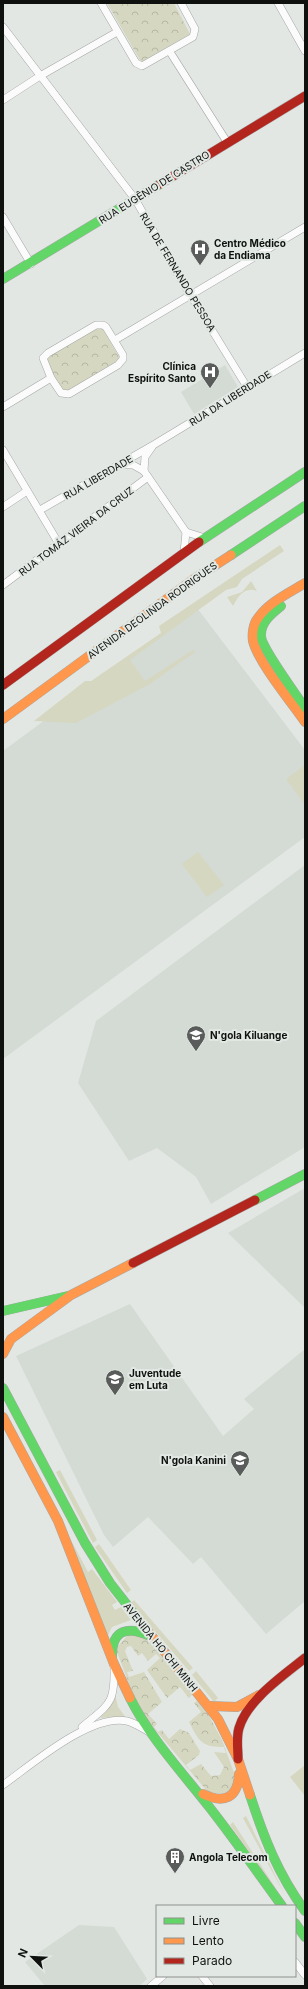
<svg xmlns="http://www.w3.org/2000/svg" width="308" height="1989" viewBox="0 0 308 1989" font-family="Inter,sans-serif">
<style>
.built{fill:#d3dbd4}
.grass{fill:#d6d7c0}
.park{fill:url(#park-crowns);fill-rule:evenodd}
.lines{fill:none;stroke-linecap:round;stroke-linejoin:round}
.street-casing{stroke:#a5a8a6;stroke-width:8}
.fast-casing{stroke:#a5a8a6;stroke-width:10}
.slow-casing{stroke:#a5a8a6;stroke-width:10}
.jam-casing{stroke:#a5a8a6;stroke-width:10}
.street{stroke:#fbfbfb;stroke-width:7}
.fast{stroke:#63d668;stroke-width:9}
.slow{stroke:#ff974d;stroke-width:9}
.jam{stroke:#b3261e;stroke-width:9}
.labels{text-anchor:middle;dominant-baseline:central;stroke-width:4;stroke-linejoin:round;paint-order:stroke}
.street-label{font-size:10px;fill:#0f110f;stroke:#e2e8e3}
.poi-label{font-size:10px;font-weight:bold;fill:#0f110f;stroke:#e2e8e3;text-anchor:start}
</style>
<defs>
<pattern id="park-crowns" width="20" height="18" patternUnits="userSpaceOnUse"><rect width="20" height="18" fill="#d6d7c0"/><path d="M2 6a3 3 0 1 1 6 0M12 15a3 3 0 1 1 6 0" fill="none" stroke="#b6b8a4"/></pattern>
</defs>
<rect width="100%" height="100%" fill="#e3e7e4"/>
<g class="built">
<polygon points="225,365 238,387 194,414 181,392"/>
<polygon points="197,608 305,750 305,837 3,1059 3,751"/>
<polygon points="305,865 305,1147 211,1204 196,1177 157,1148 129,1161 78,1083 96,1021"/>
<polygon points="305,1188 305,1308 228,1233"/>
<polygon points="130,1304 223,1436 254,1409 244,1399 305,1349 305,1601 266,1634 201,1557 193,1564 148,1517 113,1547 104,1535 16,1356"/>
<polygon points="79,1925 114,1927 147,1979 139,1986 45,1986 25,1962"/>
</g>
<g class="grass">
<polygon points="280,545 284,551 242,579 237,587 226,590 130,660 145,681 193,650 195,652 150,684 76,723 34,721 85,681 91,681 161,633 159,626"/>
<path d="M 251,581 L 257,591 C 244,586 238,597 233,606 L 227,597 L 242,592 Z"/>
<polygon points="305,765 305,805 286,779"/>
<polygon points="198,852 224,885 207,897 182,864"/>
<polygon points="60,1470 97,1540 93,1543 56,1472"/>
<polygon points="64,1527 88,1572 92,1569 117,1602 112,1605 115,1610 121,1607 131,1620 112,1627 107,1637"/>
<polygon points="99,1544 131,1590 127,1593 95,1547"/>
<polygon points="134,1600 193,1668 189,1671 131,1603"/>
<polygon points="196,1671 218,1698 214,1702 192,1675"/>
<polygon points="115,1694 118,1707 127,1719 113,1717 100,1718 109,1708"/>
<polygon points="305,1765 305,1796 290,1777"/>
<polygon points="246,1816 286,1897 243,1818"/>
<polygon points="233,1822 284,1901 230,1825"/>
</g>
<g class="park">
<polygon points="107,3 174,3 190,34 141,62"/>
<polygon points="101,326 120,359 64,393 44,358"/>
<path d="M 129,1634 L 141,1635 L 152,1645 L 208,1714 L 222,1740 L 236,1778 C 231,1794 222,1796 207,1791 L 148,1721 L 134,1697 L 117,1652 L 118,1646 ZM 131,1646 L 138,1656 L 142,1653 L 148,1661 L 156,1654 L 160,1658 L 147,1670 L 167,1698 L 180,1687 L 189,1698 L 192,1695 L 197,1701 L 194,1703 L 201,1712 L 189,1722 C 199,1742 202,1747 224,1747 L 226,1753 L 214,1752 L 224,1767 L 220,1775 L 211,1776 L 201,1764 L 190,1770 L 186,1765 L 199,1755 L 200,1751 L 189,1733 L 180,1729 L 169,1739 L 162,1730 L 158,1732 L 154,1727 L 157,1724 L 148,1714 L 162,1702 L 144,1672 L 129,1677 L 127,1672 L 133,1671 L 125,1651 L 127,1647 Z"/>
</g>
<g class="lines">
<g class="street-casing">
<g id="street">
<polyline points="101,3 136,63 142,66 193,37 195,29 181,3"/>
<polyline points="278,3 305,51"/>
<polyline points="3,27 135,199 183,283 247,387"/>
<polyline points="170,52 227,142"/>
<polyline points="3,100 40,76 117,32"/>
<polyline points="3,217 31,264"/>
<polygon points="96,325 103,325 106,327 123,355 123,359 118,365 69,394 61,393 51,378 43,358 48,353"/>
<polyline points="115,340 305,227"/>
<polyline points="3,407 51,378"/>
<polyline points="3,450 59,544"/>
<polyline points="121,464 133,465 144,471 186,532 205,538"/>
<polyline points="144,471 145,457 152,447"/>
<polyline points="3,507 27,491"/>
<polyline points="40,510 155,444 305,353"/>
<polyline points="184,552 186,532"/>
<polyline points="3,585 148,477"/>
<path d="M 82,1727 C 109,1704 115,1705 114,1667"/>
<path d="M 3,1785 C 31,1765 91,1713 127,1721 C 135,1723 142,1728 149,1732"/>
<polyline points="295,1962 305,1975"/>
<polyline points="202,1976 210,1986"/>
<polyline points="151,1986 163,1976"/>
</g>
</g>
<g class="fast-casing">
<g id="fast">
<polyline points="3,279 160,184"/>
<polyline points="199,542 305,472"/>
<polyline points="231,555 305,506"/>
<path d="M 281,606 C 271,614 260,623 261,636 C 261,647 297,696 305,708"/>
<polyline points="255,1200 305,1174"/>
<polyline points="3,1311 68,1296"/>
<polyline points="3,1388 85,1543 110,1583 139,1620"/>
<path d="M 112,1656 C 112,1629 128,1626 150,1636"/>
<path d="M 130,1698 C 150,1738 182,1772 210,1808 C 235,1840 258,1873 282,1906"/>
<path d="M 250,1795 C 264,1838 278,1874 305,1911"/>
<polyline points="295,1923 305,1937"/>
</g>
</g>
<g class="slow-casing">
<g id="slow">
<path d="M 305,583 C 289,593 269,602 258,618 C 253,624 252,634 253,641 C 258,662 292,703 305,722"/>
<polyline points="3,719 194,579 231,555"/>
<polyline points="3,1354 11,1339 71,1295 133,1263"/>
<polyline points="3,1417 58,1521 114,1664 130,1698"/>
<polyline points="139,1620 218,1719 238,1759 250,1795"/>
<polyline points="210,1706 237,1707 259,1695"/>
<path d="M 203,1794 C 224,1804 238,1798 239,1774"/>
</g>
</g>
<g class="jam-casing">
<g id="jam">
<polyline points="160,184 305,96"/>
<polyline points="3,685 199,542"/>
<polyline points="133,1263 255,1200"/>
<path d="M 238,1759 C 238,1749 236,1738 239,1728 C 247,1700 284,1675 305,1658"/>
</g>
</g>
<use href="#street" class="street"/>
<use href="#fast" class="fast"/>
<use href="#slow" class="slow"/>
<use href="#jam" class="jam"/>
</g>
<defs>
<g id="hospital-pin" transform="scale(1)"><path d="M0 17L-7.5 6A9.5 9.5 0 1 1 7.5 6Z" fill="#595c5a" stroke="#e2e8e3"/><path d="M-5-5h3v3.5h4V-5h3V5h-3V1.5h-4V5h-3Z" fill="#fff"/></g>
<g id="university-pin" transform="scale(1)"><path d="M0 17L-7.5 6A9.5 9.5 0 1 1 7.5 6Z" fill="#595c5a" stroke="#e2e8e3"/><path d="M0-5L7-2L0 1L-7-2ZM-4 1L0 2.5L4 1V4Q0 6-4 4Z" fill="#fff"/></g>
<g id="building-pin" transform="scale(1)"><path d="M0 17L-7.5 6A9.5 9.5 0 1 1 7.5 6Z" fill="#595c5a" stroke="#e2e8e3"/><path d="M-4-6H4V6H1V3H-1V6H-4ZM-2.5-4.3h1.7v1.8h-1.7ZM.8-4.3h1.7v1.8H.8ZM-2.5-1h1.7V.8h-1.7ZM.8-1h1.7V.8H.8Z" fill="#fff"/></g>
</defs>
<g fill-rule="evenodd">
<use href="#hospital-pin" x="200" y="249"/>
<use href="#hospital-pin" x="210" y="372"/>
<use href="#university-pin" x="196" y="1035"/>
<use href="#university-pin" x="115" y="1379"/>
<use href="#university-pin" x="240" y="1460"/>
<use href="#building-pin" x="175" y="1857"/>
</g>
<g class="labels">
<g class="street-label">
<text transform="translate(154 187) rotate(-32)">RUA EUGÊNIO DE CASTRO</text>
<text transform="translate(178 272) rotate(59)">RUA DE FERNANDO PESSOA</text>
<text transform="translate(230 398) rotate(-32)">RUA DA LIBERDADE</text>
<text transform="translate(98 477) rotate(-30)">RUA LIBERDADE</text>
<text transform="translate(76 531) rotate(-37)">RUA TOMÁZ VIEIRA DA CRUZ</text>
<text transform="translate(152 610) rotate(-36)">AVENIDA DEOLINDA RODRIGUES</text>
<text transform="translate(161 1647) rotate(51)">AVENIDA HO CHI MINH</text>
</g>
<g class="poi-label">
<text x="214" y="243">Centro Médico<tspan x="214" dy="12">da Endiama</tspan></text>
<text x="196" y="366" text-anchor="end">Clínica<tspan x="196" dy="12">Espírito Santo</tspan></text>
<text x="210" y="1035">N'gola Kiluange</text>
<text x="129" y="1373">Juventude<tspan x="129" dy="12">em Luta</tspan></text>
<text x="226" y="1460" text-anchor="end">N'gola Kanini</text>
<text x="189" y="1857">Angola Telecom</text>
</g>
</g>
<rect width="308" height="1989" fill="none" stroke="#0f110f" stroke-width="8"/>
<rect x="156" y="1905" width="140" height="72" fill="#e2e8e3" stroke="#8e928e"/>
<rect x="164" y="1918" width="20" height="6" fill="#63d668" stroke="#8e928e"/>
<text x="192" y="1925" font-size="12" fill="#0f110f">Livre</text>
<rect x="164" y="1938" width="20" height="6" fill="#ff974d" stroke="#8e928e"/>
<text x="192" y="1945" font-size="12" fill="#0f110f">Lento</text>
<rect x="164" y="1958" width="20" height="6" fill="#b3261e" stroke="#8e928e"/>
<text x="192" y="1965" font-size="12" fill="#0f110f">Parado</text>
<g transform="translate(32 1957) rotate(294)" stroke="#e2e8e3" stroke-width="3" paint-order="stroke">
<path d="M0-3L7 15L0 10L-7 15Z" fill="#0f110f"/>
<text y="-6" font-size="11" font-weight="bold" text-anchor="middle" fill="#0f110f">N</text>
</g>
</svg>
